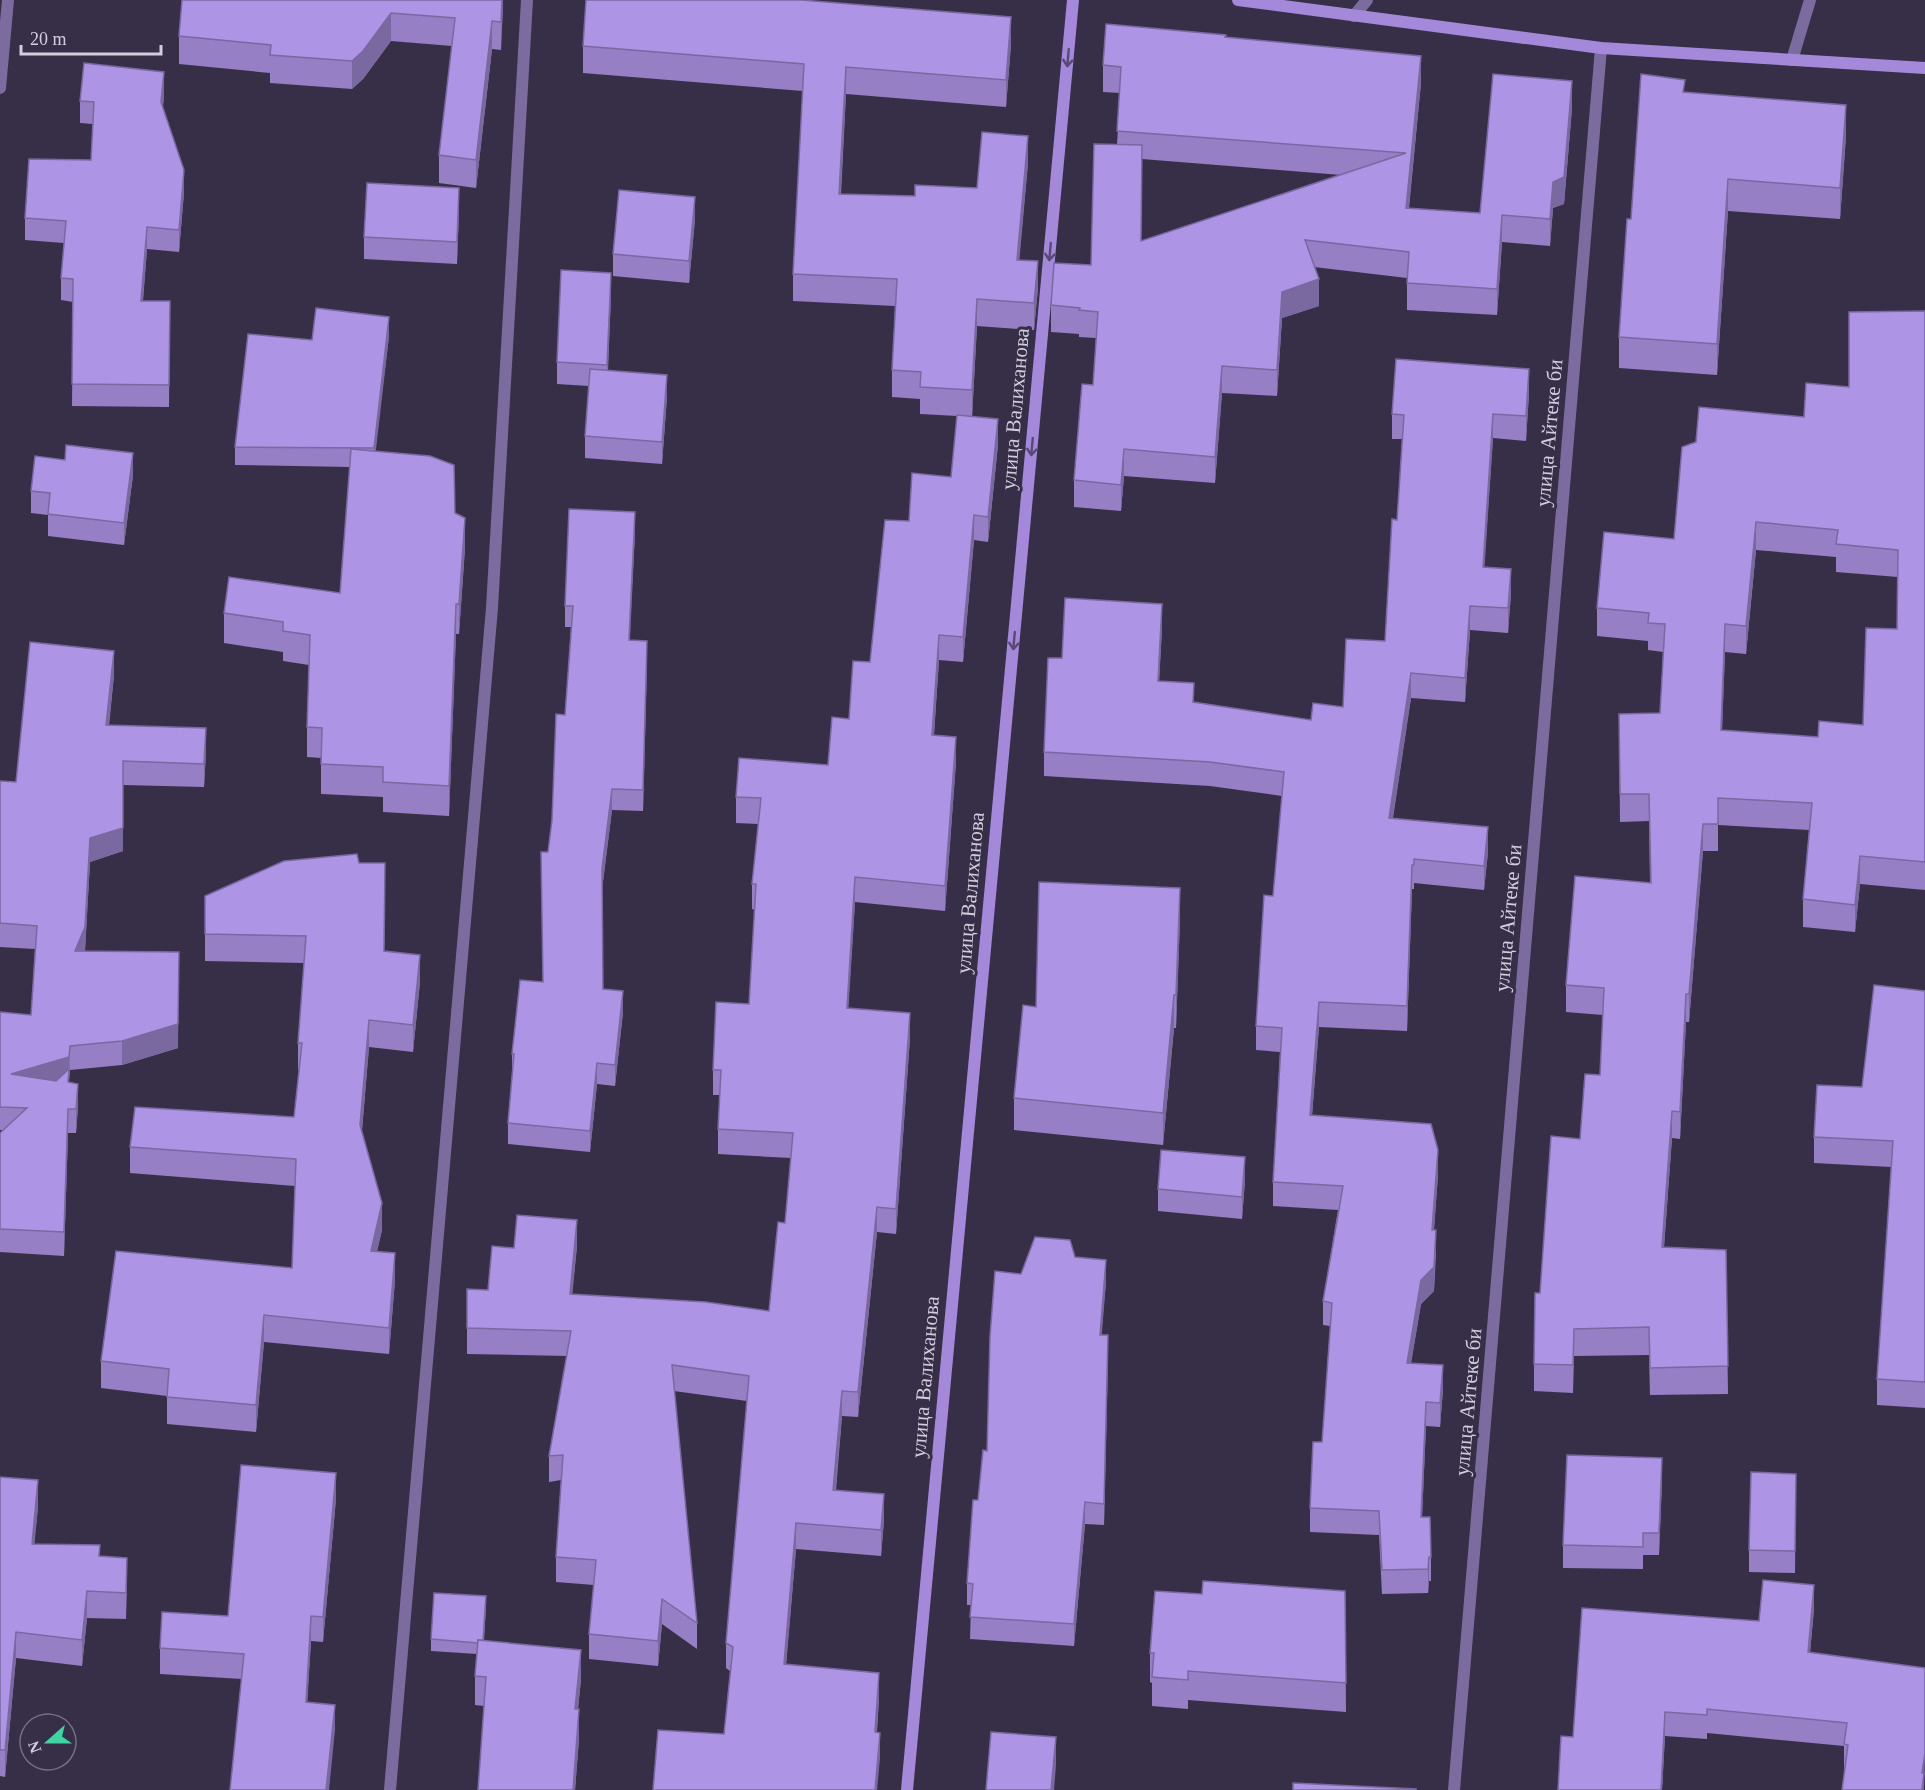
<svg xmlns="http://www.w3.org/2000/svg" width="1925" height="1790" viewBox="0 0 1925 1790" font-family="Georgia,serif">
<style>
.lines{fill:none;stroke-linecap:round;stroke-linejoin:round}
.lane{stroke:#7c6b9f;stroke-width:12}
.street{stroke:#7c6b9f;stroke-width:12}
.secondary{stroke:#a489db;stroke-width:12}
.wall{fill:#967fc5;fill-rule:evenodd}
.shaded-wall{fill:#7a68a0}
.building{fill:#ae94e5;stroke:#7a68a0;stroke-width:1.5;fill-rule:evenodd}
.oneway{stroke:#584a74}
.labels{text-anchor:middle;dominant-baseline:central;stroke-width:6;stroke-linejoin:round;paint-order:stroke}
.street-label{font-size:21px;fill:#d2cede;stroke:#372f48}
</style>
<rect width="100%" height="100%" fill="#372f48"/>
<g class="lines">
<polyline class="lane" points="1354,16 1367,0"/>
<g class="street">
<polyline points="1792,60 1810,0"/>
<polyline points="0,88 8,0"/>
<polyline points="390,1790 492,608 527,0"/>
<polyline points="1454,1790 1601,48"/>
</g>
<g class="secondary">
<polyline points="1238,0 1601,48 1925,68"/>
<polyline points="907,1790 1073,0"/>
</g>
</g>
<g class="wall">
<polygon points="503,0 501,50 492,49 476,188 439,183 439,155 452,46 391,41 363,79 352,89 270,83 270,73 179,64 179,36"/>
<path d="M 1226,37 L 1421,83 L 1409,208 L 1480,213 L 1572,108 L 1564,204 L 1553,208 L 1550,246 L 1502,242 L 1497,315 L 1407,310 L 1407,278 L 1314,267 L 1319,306 L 1282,318 L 1277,396 L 1222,393 L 1215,483 L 1124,476 L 1121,511 L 1074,507 L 1074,480 L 1093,385 L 1096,338 L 1079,337 L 1079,334 L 1051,332 L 1051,305 L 1091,265 L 1117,145 L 1120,93 L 1103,92 L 1103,65 ZM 1142,159 L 1242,167 L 1341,175 L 1141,241 Z"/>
<polygon points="1011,44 1006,107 846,94 841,194 915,196 977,188 1028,163 1019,260 1038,288 1034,330 977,326 972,417 998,445 988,542 974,540 963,662 939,660 934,735 956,762 945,911 855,902 848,1008 910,1038 896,1234 877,1232 858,1417 842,1416 836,1490 884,1520 881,1556 796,1549 786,1664 879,1698 877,1732 880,1758 724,1734 730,1671 726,1668 726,1643 747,1401 674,1391 697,1623 697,1649 662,1624 658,1666 589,1659 589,1634 594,1585 556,1582 556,1557 561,1480 549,1482 549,1456 567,1356 467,1354 467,1328 488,1290 514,1248 577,1246 572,1294 769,1311 785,1223 791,1158 718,1154 718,1129 720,1095 713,1095 713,1070 749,1004 755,910 752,909 752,884 758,824 736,823 736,797 828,765 849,719 870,662 909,521 951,477 957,416 920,414 920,399 892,397 892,370 895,306 793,301 793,274 803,91 583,73 583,46"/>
<polygon points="1685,92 1846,136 1840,219 1728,211 1717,375 1619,368 1619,337 1631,219"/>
<polygon points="164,94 163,108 184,192 179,252 147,249 143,301 170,301 169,407 72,406 73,302 61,300 61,278 64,243 25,240 25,218 91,160 93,124 80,123 80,101"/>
<polygon points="459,210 457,264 364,259 364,237"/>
<polygon points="695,219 689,283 613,276 613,254"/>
<polygon points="611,295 608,371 667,397 662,464 585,458 585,436 589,386 557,384 557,362"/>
<path d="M 1925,311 L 1925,890 L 1860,884 L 1855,932 L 1803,927 L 1803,899 L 1809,830 L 1718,825 L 1718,851 L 1703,851 L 1689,1022 L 1686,1022 L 1680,1139 L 1672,1138 L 1664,1247 L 1726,1250 L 1728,1394 L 1650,1395 L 1649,1355 L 1574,1356 L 1573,1393 L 1534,1391 L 1534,1364 L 1540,1293 L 1580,1139 L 1600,1075 L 1603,1015 L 1566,1012 L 1566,985 L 1650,883 L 1649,821 L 1620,822 L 1619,714 L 1660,713 L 1663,652 L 1648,650 L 1648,641 L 1597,636 L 1597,608 L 1674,539 L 1804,417 L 1849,387 ZM 1756,550 L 1836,557 L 1836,572 L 1898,577 L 1897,629 L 1863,725 L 1818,737 L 1722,730 L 1725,652 L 1746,654 Z"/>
<polygon points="389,336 375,451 455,513 465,548 459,634 456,634 449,816 383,812 383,797 321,794 321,758 307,757 307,727 309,665 283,661 283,652 224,643 224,613 340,593 350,467 235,465 235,447 312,340"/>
<polygon points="1529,393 1526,441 1493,438 1484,567 1511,593 1508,633 1470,630 1465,702 1411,698 1393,818 1488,852 1484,890 1414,883 1414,889 1412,889 1407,1031 1319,1027 1312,1116 1438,1175 1434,1230 1436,1254 1434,1291 1421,1304 1411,1363 1443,1389 1440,1427 1426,1426 1422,1517 1431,1557 1431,1581 1429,1581 1428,1593 1382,1594 1379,1535 1310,1532 1310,1508 1322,1442 1330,1326 1323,1325 1323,1301 1338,1210 1273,1206 1273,1182 1280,1052 1256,1050 1256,1026 1273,896 1282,796 1210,786 1044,776 1044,752 1062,658 1162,628 1159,681 1194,702 1311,720 1343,707 1385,641 1397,520 1402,439 1392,439 1392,414"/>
<polygon points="133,475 124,545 48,536 48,515 31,513 31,491"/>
<polygon points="635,533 629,640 647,662 643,811 612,810 602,889 603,989 623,1012 615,1086 597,1084 590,1152 508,1144 508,1123 512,1073 512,1054 543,982 548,852 565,715 571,627 565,627 565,606"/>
<polygon points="114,675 109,726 206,752 204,787 123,785 123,851 90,862 85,951 178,1048 122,1065 70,1070 69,1082 78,1107 76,1133 68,1133 64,1256 0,1252 0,1133 3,1130 0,1130 0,1012 31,1015 35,949 0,947 0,781 16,782"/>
<polygon points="359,863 385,890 384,951 420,982 413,1052 369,1047 362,1131 382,1230 377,1251 395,1280 389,1354 264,1342 256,1432 167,1424 167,1396 101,1388 101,1361 292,1268 295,1186 130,1173 130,1147 294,1117 299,1070 298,1070 298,1043 304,963 205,961 205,896"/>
<polygon points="1180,920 1176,1028 1174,1028 1163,1145 1014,1130 1014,1098 1036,1007"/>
<polygon points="1925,991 1925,1408 1877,1405 1877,1379 1891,1167 1814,1163 1814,1137 1862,1087"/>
<polygon points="1245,1180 1242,1219 1158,1211 1158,1189"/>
<polygon points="1075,1257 1106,1282 1101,1335 1108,1357 1104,1525 1085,1524 1074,1646 970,1639 971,1605 967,1605 967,1583 978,1500 987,1451"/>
<polygon points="1796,1474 1795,1573 1749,1572 1749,1550"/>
<polygon points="0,1477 38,1507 34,1544 100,1556 127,1584 126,1619 87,1618 82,1666 16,1658 5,1777 0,1776"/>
<polygon points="1662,1480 1659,1555 1643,1555 1643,1569 1563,1568 1563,1545"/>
<polygon points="336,1499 323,1642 311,1641 307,1702 335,1730 242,1679 160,1674 160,1648 228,1616"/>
<polygon points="1345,1591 1346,1712 1188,1700 1188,1709 1152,1706 1152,1683 1150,1682 1150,1653 1202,1594"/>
<polygon points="486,1607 484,1641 581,1679 578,1709 579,1739 575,1790 478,1790 484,1706 475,1705 475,1676 477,1654 431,1651 431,1639"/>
<polygon points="1814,1609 1810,1652 1924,1783 1924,1790 1844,1768 1844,1746 1707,1733 1707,1739 1665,1736 1662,1790 1558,1790 1573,1737 1759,1621"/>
</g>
<g class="shaded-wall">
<polygon points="502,0 503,0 503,8 501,50"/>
<polygon points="391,13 391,41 363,79 352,89 352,61"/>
<polygon points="1011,17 1011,44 1006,107 1006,80"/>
<polygon points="492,21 492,49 476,188 476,160"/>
<polygon points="1421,56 1421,83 1406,235 1406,208"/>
<polygon points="846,67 846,94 839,221 839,194"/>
<polygon points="164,72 164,94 161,124 161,102"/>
<polygon points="1572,81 1572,108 1564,204 1553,208 1550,246 1550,219 1553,182"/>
<polygon points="1846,105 1846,136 1840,219 1840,188"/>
<polygon points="1028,136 1028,163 1017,287 1017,260"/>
<polygon points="184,170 184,192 179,252 179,230"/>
<polygon points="1728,179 1728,211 1717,375 1717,344"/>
<polygon points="459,188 459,210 457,264 457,242"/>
<polygon points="695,197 695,219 689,283 689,261"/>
<polygon points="1502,215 1502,242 1497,315 1497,289"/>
<polygon points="147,227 147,249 141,323 141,301"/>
<polygon points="1038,261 1038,288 1034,330 1034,303"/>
<polygon points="611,273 611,295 607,387 607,365"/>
<polygon points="1319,279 1319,306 1282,318 1277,396 1277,370 1282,292"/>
<polygon points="977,299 977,326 972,417 972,390"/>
<polygon points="389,317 389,336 374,467 374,448"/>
<polygon points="1222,366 1222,393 1215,483 1215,457"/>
<polygon points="1529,369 1529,393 1526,441 1526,416"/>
<polygon points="667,375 667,397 662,464 662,442"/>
<polygon points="1493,414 1493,438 1483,591 1483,567"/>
<polygon points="998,419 998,445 988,542 988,517"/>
<polygon points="1124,449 1124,476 1121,511 1121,485"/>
<polygon points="133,453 133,475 124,545 124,523"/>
<polygon points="635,512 635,533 629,660 629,639"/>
<polygon points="974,515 974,540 963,662 963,637"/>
<polygon points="465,518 465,548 459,634 459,604"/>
<polygon points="1756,522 1756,550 1746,654 1746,626"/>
<polygon points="1511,569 1511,593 1508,633 1508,608"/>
<polygon points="456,604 456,634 449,816 449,786"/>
<polygon points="1162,604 1162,628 1158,705 1158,681"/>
<polygon points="1470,606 1470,630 1465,702 1465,678"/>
<polygon points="1725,624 1725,652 1721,758 1721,730"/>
<polygon points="939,635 939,660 932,761 932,735"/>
<polygon points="647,641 647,662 643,811 643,790"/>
<polygon points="114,651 114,675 106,749 106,725"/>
<polygon points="1411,673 1411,698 1389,842 1389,818"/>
<polygon points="206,728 206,752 204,787 204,764"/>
<polygon points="956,737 956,762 945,911 945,886"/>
<polygon points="612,789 612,810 602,890 602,869"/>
<polygon points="1703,824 1703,851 1689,1022 1689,994"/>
<polygon points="1488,827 1488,852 1484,890 1484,866"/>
<polygon points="123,828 123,851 90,862 85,950 75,975 75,951 90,838"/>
<polygon points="1860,856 1860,884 1855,932 1855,905"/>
<polygon points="1412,865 1412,889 1407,1031 1407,1006"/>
<polygon points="855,877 855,902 847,1033 847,1008"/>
<polygon points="1180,888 1180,920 1176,1028 1176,995"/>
<polygon points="179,952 178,1048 122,1065 122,1041"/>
<polygon points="420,955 420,982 413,1052 413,1025"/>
<polygon points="623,991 623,1012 615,1086 615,1065"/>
<polygon points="1686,994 1686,1022 1680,1139 1680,1112"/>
<polygon points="1174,995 1174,1028 1163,1145 1163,1113"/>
<polygon points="1319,1002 1319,1027 1310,1140 1310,1115"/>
<polygon points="910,1013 910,1038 896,1234 896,1209"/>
<polygon points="369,1020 369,1047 360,1152 360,1125"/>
<polygon points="70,1046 69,1081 11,1098 11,1074"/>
<polygon points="597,1063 597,1084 590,1152 590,1131"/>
<polygon points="78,1084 78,1107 76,1133 76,1109"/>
<polygon points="68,1109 68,1133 64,1256 64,1232"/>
<polygon points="1672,1111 1672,1138 1662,1274 1662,1247"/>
<polygon points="1438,1150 1438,1175 1432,1254 1432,1230"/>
<polygon points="1245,1157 1245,1180 1242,1219 1242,1197"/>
<polygon points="382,1203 382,1230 371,1278 371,1251"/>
<polygon points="877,1207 877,1232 858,1417 858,1392"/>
<polygon points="577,1220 577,1246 570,1319 570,1294"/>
<polygon points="1436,1230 1434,1291 1421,1304 1407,1387 1407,1363 1421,1280"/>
<polygon points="395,1253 395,1280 389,1354 389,1328"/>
<polygon points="1106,1260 1106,1282 1100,1357 1100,1335"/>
<polygon points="264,1315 264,1342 256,1432 256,1405"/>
<polygon points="1108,1335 1108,1357 1104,1525 1104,1504"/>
<polygon points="1443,1365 1443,1389 1440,1427 1440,1403"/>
<polygon points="842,1391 842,1416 833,1516 833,1490"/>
<polygon points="1426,1402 1426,1426 1421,1542 1421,1517"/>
<polygon points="1662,1458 1662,1480 1659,1555 1659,1533"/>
<polygon points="336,1473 336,1499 323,1642 323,1617"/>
<polygon points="38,1480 38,1507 32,1570 32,1544"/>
<polygon points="884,1494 884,1520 881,1556 881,1530"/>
<polygon points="1085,1502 1085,1524 1074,1646 1074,1624"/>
<polygon points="796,1523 796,1549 784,1690 784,1664"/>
<polygon points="1429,1557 1429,1581 1428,1593 1428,1569"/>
<polygon points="1814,1585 1814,1609 1808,1675 1808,1652"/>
<polygon points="87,1591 87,1618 82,1666 82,1640"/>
<polygon points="662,1599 662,1624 658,1666 658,1641"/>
<polygon points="311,1616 311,1641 306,1727 306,1702"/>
<polygon points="16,1632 16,1658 5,1777 5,1750"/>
<polygon points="581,1650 581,1679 575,1738 575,1709"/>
<polygon points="879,1673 879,1698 875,1757 875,1732"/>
<polygon points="335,1705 335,1730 329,1790 326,1790"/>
<polygon points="579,1709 579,1739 575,1790 573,1790"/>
<polygon points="1665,1712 1665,1736 1662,1790 1661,1790"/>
<polygon points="880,1733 880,1758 877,1790 875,1790"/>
<polygon points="1056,1737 1056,1765 1054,1790 1051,1790"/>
<polygon points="1925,1753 1924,1790 1922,1790 1922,1773"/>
</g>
<g class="building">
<polygon points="182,0 502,0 501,22 492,21 476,160 439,155 455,18 391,13 363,51 352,61 270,55 271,45 179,36"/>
<polygon points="586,0 801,0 1011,17 1006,80 846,67 839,194 915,196 915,185 977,188 982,132 1028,136 1017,260 1038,261 1034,303 977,299 972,390 920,387 921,372 892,370 897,279 793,274 804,64 583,46"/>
<polygon points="1106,24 1226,35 1225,37 1421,56 1406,208 1480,213 1493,74 1572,81 1564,177 1553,182 1550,219 1502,215 1497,289 1407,283 1409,252 1305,240 1319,279 1282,292 1277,370 1222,366 1215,457 1124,449 1121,485 1074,480 1082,384 1093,385 1098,312 1079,310 1080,308 1051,305 1054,263 1091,265 1094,144 1142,145 1141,241 1406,153 1117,131 1121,67 1103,65"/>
<polygon points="84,63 164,72 161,102 184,170 179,230 147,227 141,301 170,301 169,385 72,384 73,279 61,278 66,221 25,218 29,159 91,160 94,102 80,101"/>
<polygon points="1641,74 1685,80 1683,92 1846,105 1840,188 1728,179 1717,344 1619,337 1627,219 1631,219"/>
<polygon points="367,183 459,188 457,242 364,237"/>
<polygon points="619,190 695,197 689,261 613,254"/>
<polygon points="561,270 611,273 607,365 557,362"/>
<polygon points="316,308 389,317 374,448 235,447 248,334 312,340"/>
<path d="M 1925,311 L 1925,862 L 1860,856 L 1855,905 L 1803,899 L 1812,803 L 1718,798 L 1718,824 L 1703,824 L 1689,994 L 1686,994 L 1680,1112 L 1672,1111 L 1662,1247 L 1726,1250 L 1728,1366 L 1650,1368 L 1649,1327 L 1574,1329 L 1573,1365 L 1534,1364 L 1535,1293 L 1540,1293 L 1551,1136 L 1580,1139 L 1585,1074 L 1600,1075 L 1604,988 L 1566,985 L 1575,876 L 1651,883 L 1649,794 L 1620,794 L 1619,714 L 1660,713 L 1665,624 L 1648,623 L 1649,613 L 1597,608 L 1604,532 L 1674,539 L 1682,447 L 1696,442 L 1699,407 L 1804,417 L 1806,383 L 1849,387 L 1849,312 ZM 1756,522 L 1838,530 L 1836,544 L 1898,550 L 1897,629 L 1866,628 L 1863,725 L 1819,721 L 1818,737 L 1721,730 L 1725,624 L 1746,626 Z"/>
<polygon points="1396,359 1529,369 1526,416 1493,414 1483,567 1511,569 1508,608 1470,606 1465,678 1411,673 1389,818 1488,827 1484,866 1414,859 1414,865 1412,865 1407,1006 1319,1002 1310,1115 1431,1124 1438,1150 1432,1230 1436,1230 1434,1267 1421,1280 1407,1363 1443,1365 1440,1403 1426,1402 1421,1517 1430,1517 1431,1557 1429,1557 1428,1569 1382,1570 1379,1511 1310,1508 1313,1442 1322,1442 1332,1303 1323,1301 1343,1186 1273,1182 1282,1028 1256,1026 1264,895 1273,896 1284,772 1210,762 1044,752 1048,658 1062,658 1065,598 1162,604 1158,681 1194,683 1193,702 1311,720 1313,703 1343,707 1346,639 1385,641 1392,519 1397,520 1404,415 1392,414"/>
<polygon points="590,369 667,375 662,442 585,436"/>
<polygon points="957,415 998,419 988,517 974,515 963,637 939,635 932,735 956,737 945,886 855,877 847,1008 910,1013 896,1209 877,1207 858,1392 842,1391 833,1490 884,1494 881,1530 796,1523 784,1664 879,1673 875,1732 880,1733 875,1790 653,1790 658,1730 724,1734 733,1647 726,1643 749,1376 672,1365 697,1623 662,1599 658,1641 589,1634 596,1560 556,1557 563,1455 549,1456 571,1331 467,1328 467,1289 488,1290 492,1246 514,1248 517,1215 577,1220 570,1294 706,1302 769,1311 778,1222 785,1223 793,1133 718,1129 721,1070 713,1070 716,1002 749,1004 756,884 752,884 761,798 736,797 739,758 828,765 832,717 849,719 853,661 870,662 885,520 909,521 912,473 951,477"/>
<polygon points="66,445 133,453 124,523 48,514 50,493 31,491 35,456 65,460"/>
<polygon points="351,449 430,456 454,465 455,513 465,518 459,604 456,604 449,786 383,782 383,767 321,764 322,728 307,727 310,635 283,631 283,622 224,613 229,577 340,593"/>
<polygon points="569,509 635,512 629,639 629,640 647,641 643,790 612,789 602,869 603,989 623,991 615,1065 597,1063 590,1131 508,1123 514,1054 512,1054 520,980 543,982 541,852 548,852 552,820 556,714 565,715 573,606 565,606"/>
<polygon points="30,642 114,651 106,725 206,728 204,764 123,761 123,828 90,838 85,927 75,951 179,952 178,1024 122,1041 70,1046 69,1057 11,1074 56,1081 69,1069 68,1082 78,1084 76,1109 68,1109 64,1232 0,1229 0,1133 27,1108 0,1107 0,1012 31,1015 37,926 0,923 0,781 16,782"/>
<polygon points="357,854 359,863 385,863 384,951 420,955 413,1025 369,1020 360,1125 382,1203 371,1251 395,1253 389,1328 264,1315 256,1405 167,1397 169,1369 101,1361 116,1251 292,1268 296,1159 130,1147 135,1107 294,1117 302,1043 298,1043 306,936 205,934 205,896 284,861"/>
<polygon points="1039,882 1180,888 1176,995 1174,995 1163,1113 1014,1098 1023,1005 1036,1007"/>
<polygon points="1874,985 1925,991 1925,1382 1877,1379 1893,1141 1814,1137 1817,1085 1862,1087"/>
<polygon points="1161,1150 1245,1157 1242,1197 1158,1189"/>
<polygon points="1035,1237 1070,1240 1075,1257 1106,1260 1100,1335 1108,1335 1104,1504 1085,1502 1074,1624 970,1617 973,1584 967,1583 973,1500 978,1500 983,1450 987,1451 990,1336 995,1271 1021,1274"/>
<polygon points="1567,1455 1662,1458 1659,1533 1643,1533 1643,1547 1563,1545"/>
<polygon points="241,1465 336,1473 323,1617 311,1616 306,1702 335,1705 326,1790 230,1790 244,1654 160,1648 162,1612 228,1616"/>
<polygon points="1751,1472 1796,1474 1795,1551 1749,1550"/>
<polygon points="0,1477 38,1480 32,1544 100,1545 99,1556 127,1558 126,1593 87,1591 82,1640 16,1632 5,1750 0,1750"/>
<polygon points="1763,1580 1814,1585 1808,1652 1925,1668 1925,1753 1922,1773 1924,1773 1922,1790 1842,1790 1848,1745 1844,1744 1847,1723 1707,1709 1707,1715 1665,1712 1661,1790 1558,1790 1561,1736 1573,1737 1582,1608 1759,1621"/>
<polygon points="1203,1581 1345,1591 1346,1683 1188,1671 1188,1680 1152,1677 1154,1653 1150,1653 1155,1591 1202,1594"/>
<polygon points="434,1593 486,1596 483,1640 478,1640 478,1643 431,1639"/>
<polygon points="478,1640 581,1650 575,1709 579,1709 573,1790 478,1790 486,1677 475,1676"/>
<polygon points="991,1732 1056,1737 1051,1790 986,1790"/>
<polygon points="1293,1783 1416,1789 1416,1790 1293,1790"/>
</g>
<defs><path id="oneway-shaft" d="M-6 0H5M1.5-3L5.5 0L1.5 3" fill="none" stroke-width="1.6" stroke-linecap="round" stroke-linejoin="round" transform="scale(1.5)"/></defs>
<g class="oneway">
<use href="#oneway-shaft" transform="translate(1068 58) rotate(95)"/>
<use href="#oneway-shaft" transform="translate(1050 252) rotate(95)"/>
<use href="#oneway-shaft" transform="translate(1032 447) rotate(95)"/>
<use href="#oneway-shaft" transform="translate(1014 641) rotate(95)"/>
</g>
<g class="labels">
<g class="street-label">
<text transform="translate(1015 409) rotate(-85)">улица Валиханова</text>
<text transform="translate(1549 433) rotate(-85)">улица Айтеке би</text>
<text transform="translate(970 893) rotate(-85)">улица Валиханова</text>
<text transform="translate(1508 918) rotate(-85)">улица Айтеке би</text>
<text transform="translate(925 1377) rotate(-85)">улица Валиханова</text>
<text transform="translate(1468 1402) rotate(-85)">улица Айтеке би</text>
</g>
</g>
<g transform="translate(48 1742) rotate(249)"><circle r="28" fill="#372f48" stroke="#756f84" stroke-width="1.5"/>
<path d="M0-4.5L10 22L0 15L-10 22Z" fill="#3fd4a2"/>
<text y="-9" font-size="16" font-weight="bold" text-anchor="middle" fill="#d2cede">N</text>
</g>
<path d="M21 45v9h140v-9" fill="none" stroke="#d2cede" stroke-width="3"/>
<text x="30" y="45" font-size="18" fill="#d2cede" stroke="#372f48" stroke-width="4.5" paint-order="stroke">20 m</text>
</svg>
